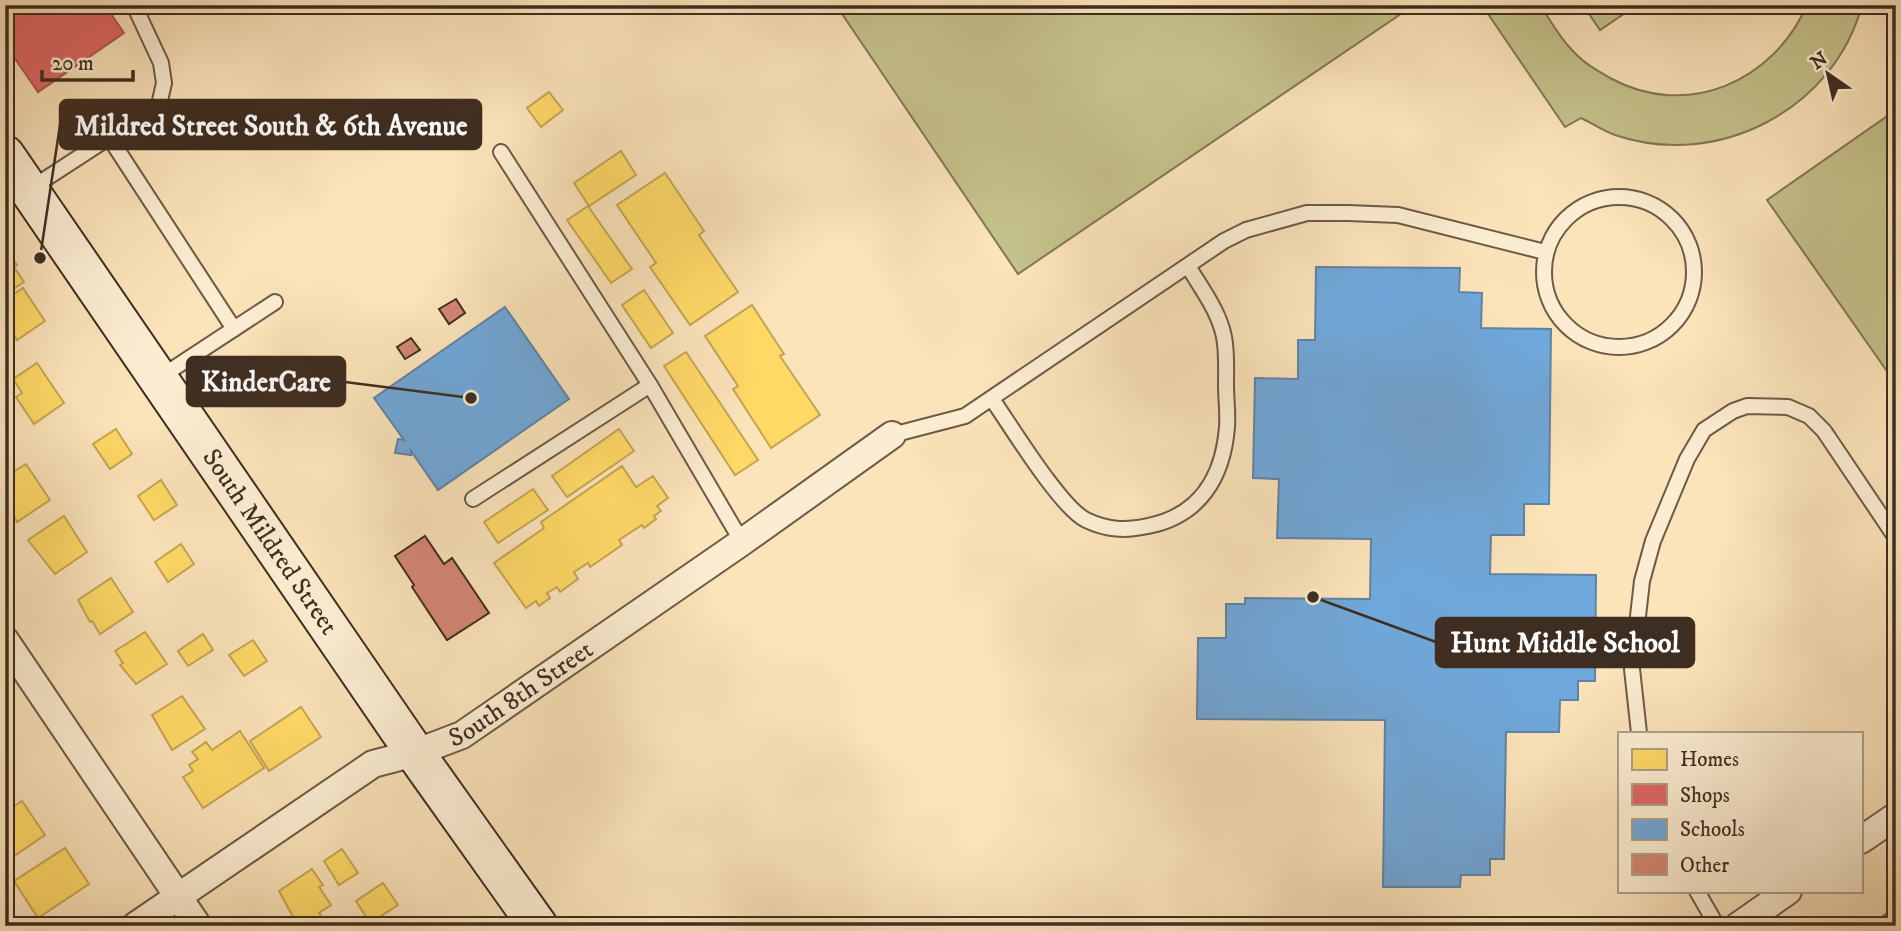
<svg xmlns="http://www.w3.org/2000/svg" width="1901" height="931" viewBox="0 0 1901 931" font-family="'IM FELL DW Pica',serif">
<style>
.green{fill:#c5c18b;stroke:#827756;stroke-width:2}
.homes{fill:#ffd966;stroke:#c5a551;stroke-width:2}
.shops{fill:#e06666;stroke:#af5551;stroke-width:2}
.schools{fill:#6fa8dc;stroke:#6083a4;stroke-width:2}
.building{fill:#d38674;stroke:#3e2d21;stroke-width:2}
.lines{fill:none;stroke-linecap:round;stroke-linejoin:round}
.lane-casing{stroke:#6d5a47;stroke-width:18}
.street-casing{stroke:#6d5a47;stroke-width:30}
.secondary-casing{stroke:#3e2d21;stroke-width:42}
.lane{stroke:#fcedd2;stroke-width:14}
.street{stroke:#fcedd2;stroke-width:26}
.secondary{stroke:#fcedd2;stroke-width:38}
.labels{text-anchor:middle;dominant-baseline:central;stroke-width:7;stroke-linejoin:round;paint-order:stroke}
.street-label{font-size:26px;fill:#3e2d21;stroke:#fcedd2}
.leader{fill:none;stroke:#3e2d21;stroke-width:2.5}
.callout-dot{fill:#3e2d21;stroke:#fcedd2;stroke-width:2.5}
.callout{fill:#3e2d21;stroke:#3e2d21;stroke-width:2.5}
.callout-label{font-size:28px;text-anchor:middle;font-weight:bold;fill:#fff}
</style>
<rect width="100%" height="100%" fill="#fbe3ba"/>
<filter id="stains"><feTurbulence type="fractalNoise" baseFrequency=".00286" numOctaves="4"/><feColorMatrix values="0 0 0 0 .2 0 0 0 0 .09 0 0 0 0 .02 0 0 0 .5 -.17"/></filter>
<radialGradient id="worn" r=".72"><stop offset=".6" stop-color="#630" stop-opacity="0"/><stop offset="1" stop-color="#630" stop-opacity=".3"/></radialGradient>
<g class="green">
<polygon points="836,5 1414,5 1018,274"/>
<path d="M 1482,5 L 1540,5 C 1552,23 1563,43 1579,57 C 1588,66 1600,72 1610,78 C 1687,120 1773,82 1807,5 L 1862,5 C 1834,110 1717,170 1615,135 C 1603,131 1592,123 1581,118 L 1565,127 Z"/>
<polygon points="1583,5 1637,5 1600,30"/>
<polygon points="1896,110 1896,384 1767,200"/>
</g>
<g class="homes">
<polygon points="549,92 563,110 541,127 527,108"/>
<polygon points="621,151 636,175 589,206 574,183"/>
<polygon points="665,173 704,231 699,235 738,292 690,325 650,267 656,263 617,205"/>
<polygon points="588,206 632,269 611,283 567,220"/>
<polygon points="5,248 17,265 14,267 24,282 5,294"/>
<polygon points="23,288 45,321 17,340 5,322 5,300"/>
<polygon points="644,290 673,333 651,348 622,305"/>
<polygon points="752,305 784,354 780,356 820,415 771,448 733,389 738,386 705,336"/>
<polygon points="686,352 758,460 735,475 664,366"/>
<polygon points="37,363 64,403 34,424 16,397 22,393 13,379"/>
<polygon points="116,429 132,454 110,469 93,444"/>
<polygon points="619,429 634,451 567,497 552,476"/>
<polygon points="26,464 50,500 17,522 11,511 5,515 5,477"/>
<polygon points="622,466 636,487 653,476 668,498 657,506 661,511 654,516 656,519 644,528 642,525 619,540 622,545 590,567 588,563 574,572 578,579 560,592 557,587 547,593 550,598 539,606 536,601 526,608 494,563 544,528 541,522"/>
<polygon points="161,480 177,505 154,520 138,496"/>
<polygon points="533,489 548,510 498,543 484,522"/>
<polygon points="64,516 87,552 55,574 28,540"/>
<polygon points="181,544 194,564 168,582 155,562"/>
<polygon points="111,578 133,612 100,634 92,621 90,622 78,600"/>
<polygon points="145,632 167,664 136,684 120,665 123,663 115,651"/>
<polygon points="203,634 213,650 188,666 178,651"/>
<polygon points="253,640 267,661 244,676 229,655"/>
<polygon points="182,696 205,729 172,750 152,715"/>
<polygon points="301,707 321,737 269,771 250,741"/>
<polygon points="240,731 264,768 203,808 183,777 193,771 189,765 198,759 192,752 206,742 212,750"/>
<polygon points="22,801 45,835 14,856 5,843 5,812"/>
<polygon points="65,848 89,884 38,918 14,881"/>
<polygon points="342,849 358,873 339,885 324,861"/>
<polygon points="312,869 323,885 319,887 331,905 319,913 322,917 315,921 312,917 298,926 279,891"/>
<polygon points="383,883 398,905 370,923 356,901"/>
</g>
<polygon class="shops" points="5,5 105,5 124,33 38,92 5,44"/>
<g class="schools">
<polygon points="1316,267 1460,268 1459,292 1482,293 1481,328 1551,329 1549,504 1524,504 1524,535 1491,535 1490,574 1596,575 1595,681 1578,681 1578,700 1560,700 1559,732 1506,732 1504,859 1490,859 1490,875 1461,875 1460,887 1383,887 1385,720 1197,719 1198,638 1226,638 1226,604 1245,604 1245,598 1370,599 1371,539 1277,538 1279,479 1253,478 1255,378 1298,379 1298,340 1315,340"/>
<polygon points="505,307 569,399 438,490 411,451 411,455 395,453 398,439 404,440 374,398"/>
</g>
<g class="building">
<polygon points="456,299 465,313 449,324 439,309"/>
<polygon points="411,338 420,350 405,359 397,347"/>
<polygon points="425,536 444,564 452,558 489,613 447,640 412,587 414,585 395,556"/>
</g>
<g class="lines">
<g class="lane-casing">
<g id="lane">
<polyline points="109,137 234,329"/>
<polyline points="501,152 650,385 742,542"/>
<polyline points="30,189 159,105 164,83 161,63 134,5"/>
<circle cx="1619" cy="272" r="75"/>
<polyline points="159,378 275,302"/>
<path d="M 992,399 C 1011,426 1060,507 1086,520 C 1107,530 1125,531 1148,526 C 1199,516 1223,478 1227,427 C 1228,413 1226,398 1226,385 C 1226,369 1227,352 1224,337 C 1219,311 1201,288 1188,266"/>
<polyline points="892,435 965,416 1224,241 1246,230 1307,213 1348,213 1398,215 1545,252"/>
<polyline points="473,499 650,385"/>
<polyline points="1639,733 1632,669 1642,581 1653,541 1687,459 1704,430 1733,411 1747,406 1788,407 1809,416 1824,431 1896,538"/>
<polyline points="1697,891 1717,926"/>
<polyline points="1883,926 1896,917"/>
</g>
</g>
<g class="street-casing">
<g id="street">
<polyline points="5,640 198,926"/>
<polyline points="1861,840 1896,816"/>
<path id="s1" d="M 135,926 L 373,764 L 415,753 L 462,735 L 742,542 L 892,435"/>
<polyline points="1738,926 1788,891"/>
</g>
</g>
<g class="secondary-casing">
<g id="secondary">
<path id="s2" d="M 5,155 L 415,753 L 538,926"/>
</g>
</g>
<use href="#lane" class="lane"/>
<use href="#street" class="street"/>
<use href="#secondary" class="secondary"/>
</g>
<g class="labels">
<g class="street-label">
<text stroke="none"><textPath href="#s2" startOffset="469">South Mildred Street</textPath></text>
<text stroke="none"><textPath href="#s1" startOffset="453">South 8th Street</textPath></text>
</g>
</g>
<path class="leader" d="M40 258L60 125M471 398L345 382M1313 597L1436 642"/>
<g class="callout-dot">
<circle cx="40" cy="258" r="7"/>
<circle cx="471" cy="398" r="7"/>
<circle cx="1313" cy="597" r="7"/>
</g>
<g class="callout">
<rect x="60" y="100" width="421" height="49" rx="7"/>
<rect x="187" y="357" width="158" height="49" rx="7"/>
<rect x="1436" y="618" width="258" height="49" rx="7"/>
</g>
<g class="callout-label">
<text x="271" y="135">Mildred Street South &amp; 6th Avenue</text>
<text x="266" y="391">KinderCare</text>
<text x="1565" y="652">Hunt Middle School</text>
</g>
<rect width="1901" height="931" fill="none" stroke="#fbe3ba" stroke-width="28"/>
<rect x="7" y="7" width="1887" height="917" fill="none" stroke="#3e2d21" stroke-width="3.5"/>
<rect x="14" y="14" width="1873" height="903" fill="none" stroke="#3e2d21" stroke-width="2"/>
<rect x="1618" y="732" width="245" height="161" fill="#fcedd2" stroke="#b0a08b" stroke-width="2"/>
<rect x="1632" y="749" width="35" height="21" fill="#ffd966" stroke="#b0a08b" stroke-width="2"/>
<text x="1680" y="766" font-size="21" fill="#3e2d21">Homes</text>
<rect x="1632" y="784" width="35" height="21" fill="#e06666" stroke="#b0a08b" stroke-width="2"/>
<text x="1680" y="802" font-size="21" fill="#3e2d21">Shops</text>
<rect x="1632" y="819" width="35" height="21" fill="#6fa8dc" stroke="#b0a08b" stroke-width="2"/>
<text x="1680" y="836" font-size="21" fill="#3e2d21">Schools</text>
<rect x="1632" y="854" width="35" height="21" fill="#d38674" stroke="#b0a08b" stroke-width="2"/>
<text x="1680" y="872" font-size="21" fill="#3e2d21">Other</text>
<g transform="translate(1828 74) rotate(326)" stroke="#fcedd2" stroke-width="5" paint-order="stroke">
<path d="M0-5L12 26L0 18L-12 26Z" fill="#3e2d21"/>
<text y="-10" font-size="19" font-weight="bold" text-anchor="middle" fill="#3e2d21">N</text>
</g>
<path d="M42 70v10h91v-10" fill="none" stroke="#3e2d21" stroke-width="3.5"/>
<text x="52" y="70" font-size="21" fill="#3e2d21" stroke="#fcedd2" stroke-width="5" paint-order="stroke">20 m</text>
<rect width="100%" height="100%" filter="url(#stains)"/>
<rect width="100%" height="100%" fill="url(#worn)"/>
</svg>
